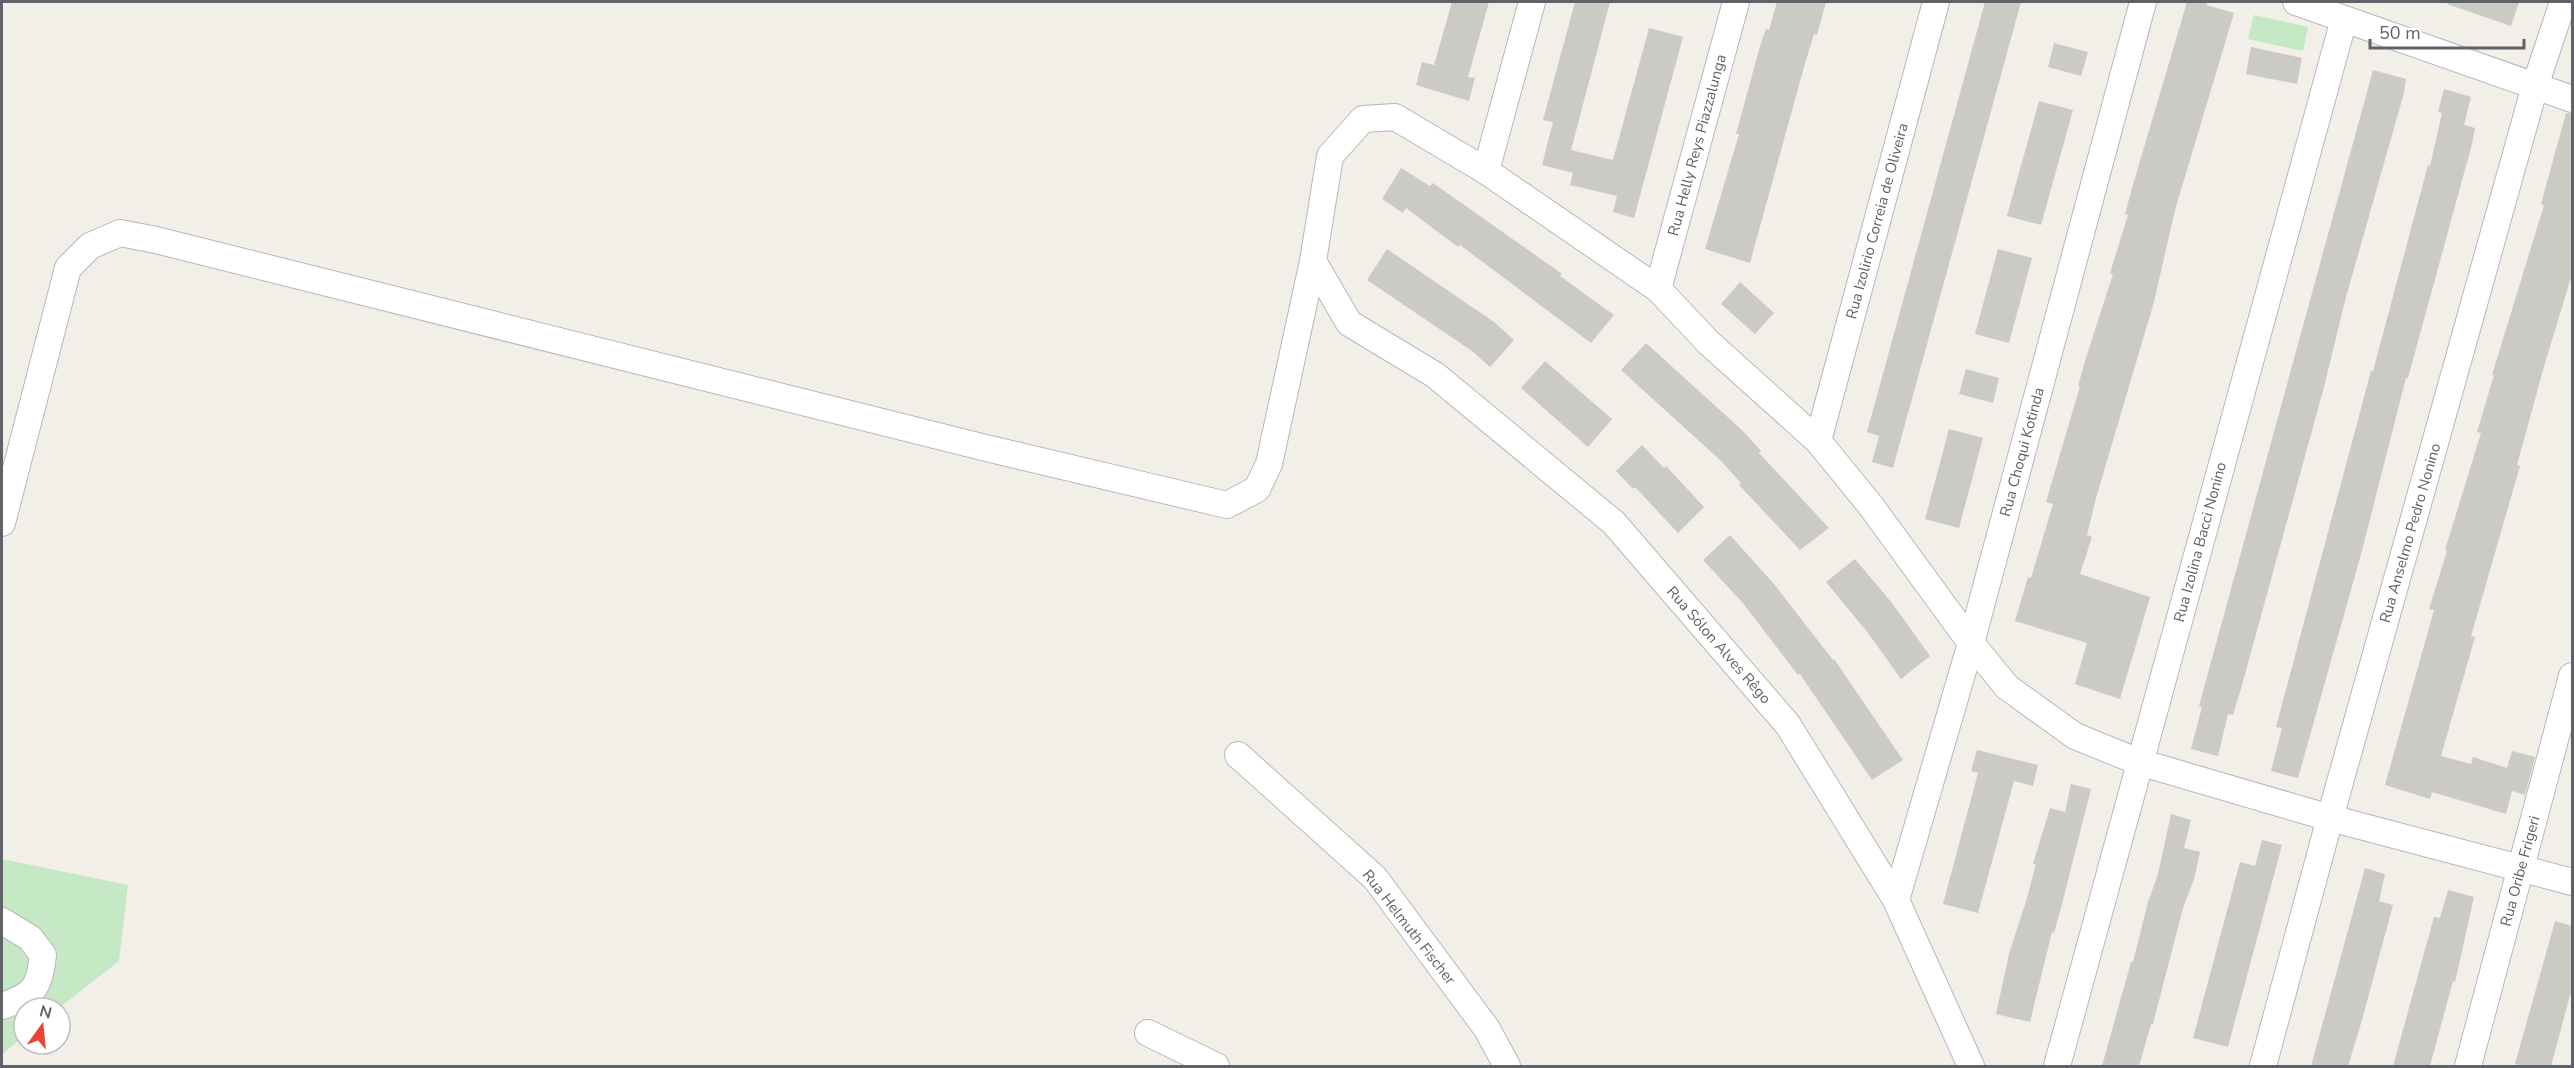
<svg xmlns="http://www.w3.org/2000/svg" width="2574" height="1068" viewBox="0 0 2574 1068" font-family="'Nunito Sans',sans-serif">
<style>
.green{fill:#c5e8c5}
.building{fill:#cccac5}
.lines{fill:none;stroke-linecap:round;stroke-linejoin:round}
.minor-casing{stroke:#b5b8bc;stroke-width:28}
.minor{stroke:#fff;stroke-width:26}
.labels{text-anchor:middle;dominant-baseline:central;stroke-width:6;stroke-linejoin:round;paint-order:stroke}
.street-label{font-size:15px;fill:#5f6368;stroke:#fff}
</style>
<rect width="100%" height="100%" fill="#f1efe8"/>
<g class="green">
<polygon points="2254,15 2308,27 2303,51 2248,39"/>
<polygon points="2,859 128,885 119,961 59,1008 24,1008 24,1036 2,1054"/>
</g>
<g class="building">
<polygon points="1452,2 1489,2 1468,77 1475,78 1469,101 1416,85 1422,62 1434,65"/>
<polygon points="1575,2 1610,2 1571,150 1613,160 1649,28 1683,37 1634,218 1613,212 1617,196 1570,185 1573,173 1542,165 1553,122 1543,120"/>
<polygon points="1777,2 1826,2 1817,35 1814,34 1804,67 1750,263 1705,249 1739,134 1736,134 1760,46 1766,29 1769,30"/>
<polygon points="1985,2 2021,2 1893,468 1872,462 1879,436 1867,432"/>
<polygon points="2187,2 2208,2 2206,5 2234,13 2175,210 2154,302 2096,498 2087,535 2092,537 2080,574 2150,597 2120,699 2075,684 2087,643 2015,621 2028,577 2031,578 2053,504 2046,502 2080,386 2078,386 2085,361 2113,274 2110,273 2128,215 2125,214 2132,188"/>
<polygon points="2448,2 2519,2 2511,26 2447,4"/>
<polygon points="2054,43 2088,52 2081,76 2048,67"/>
<polygon points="2251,47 2302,58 2297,84 2246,74"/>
<polygon points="2373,70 2406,79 2404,93 2346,297 2324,387 2242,685 2233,715 2228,714 2218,756 2191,749 2202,707 2199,706"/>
<polygon points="2444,89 2471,97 2464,125 2475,128 2472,144 2408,378 2406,378 2360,558 2298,778 2271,771 2282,728 2276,727 2371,371 2373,371 2428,165 2430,166 2442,113 2438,112"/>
<polygon points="2039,101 2073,110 2041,225 2007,216"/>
<polygon points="2566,113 2572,114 2572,274 2543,370 2517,465 2520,466 2471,636 2475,637 2441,756 2471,764 2473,757 2507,768 2512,751 2535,757 2525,795 2512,791 2506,814 2432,792 2430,799 2385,785 2434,610 2429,609 2447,551 2445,550 2481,433 2477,432 2494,375 2492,375 2544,205 2541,204"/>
<polygon points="1401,168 1430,186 1433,183 1541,259 1562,274 1560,276 1614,315 1591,343 1460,245 1458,247 1406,208 1403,213 1382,199"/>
<polygon points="1387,249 1494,322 1514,340 1490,367 1472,351 1367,280"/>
<polygon points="1998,249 2032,258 2009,343 1975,334"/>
<polygon points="1740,282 1774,313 1755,334 1721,304"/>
<polygon points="1646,343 1743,431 1761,451 1759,453 1829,528 1800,550 1739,485 1741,483 1721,461 1621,370"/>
<polygon points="1545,361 1612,419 1588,447 1521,388"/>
<polygon points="1966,369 1999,378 1993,403 1959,394"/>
<polygon points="1949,429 1983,438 1959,528 1925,519"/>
<polygon points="1642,445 1664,468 1666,466 1704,507 1678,533 1635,487 1633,489 1616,471"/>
<polygon points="1730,535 1774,584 1833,660 1834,659 1903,760 1872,780 1800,674 1798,675 1742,602 1703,560"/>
<polygon points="1855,559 1892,603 1930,656 1901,679 1868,633 1826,582"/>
<polygon points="1977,750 2038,765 2033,786 2014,781 1978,913 1943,904 1978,773 1971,771"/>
<polygon points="2071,784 2091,789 2062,904 2054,933 2052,932 2030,1022 1996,1014 2009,954 2027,898 2036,864 2033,864 2050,808 2065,812"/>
<polygon points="2171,814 2191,820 2184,848 2200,852 2194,879 2183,908 2153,1024 2151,1024 2139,1066 2102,1066 2131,962 2133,962 2148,902 2158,874"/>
<polygon points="2262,840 2282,845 2228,1047 2193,1038 2240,862 2255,866"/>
<polygon points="2365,868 2385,874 2379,901 2393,905 2362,1020 2348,1066 2311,1066"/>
<polygon points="2448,890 2474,897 2455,982 2453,981 2430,1066 2393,1066 2434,917 2440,918"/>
<polygon points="2555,921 2572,926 2572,988 2551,1066 2526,1066 2515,1064"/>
</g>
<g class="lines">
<g class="minor-casing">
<g id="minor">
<polyline points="2296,2 2572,99"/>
<polyline points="1486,171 1532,2"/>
<polyline points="1313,261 1349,323 1435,375 1614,523 1788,725 1896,900 1971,1066"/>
<polyline points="1658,289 1736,2"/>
<polyline points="1818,441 1936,2"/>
<polyline points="2,523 68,268 90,246 120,233 156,240 986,448 1227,505 1257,489 1269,464 1313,261 1330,156 1363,119 1395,117 1486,171 1658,289 1709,343 1818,441 1871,506 1971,643 2007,687 2075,736 2139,762 2330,818 2572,882"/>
<polyline points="1238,755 1375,878 1487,1029 1507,1066"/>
<polyline points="1896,900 1971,643 2143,2"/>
<path d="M 2,921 L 30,938 L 43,955 C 39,989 34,995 2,1006"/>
<polyline points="1148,1033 1216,1066"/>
<polyline points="2057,1066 2344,19"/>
<polyline points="2263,1066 2330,818 2535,86 2563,2"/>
<polyline points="2468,1066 2572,676"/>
</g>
</g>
<use href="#minor" class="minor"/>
</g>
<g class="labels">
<g class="street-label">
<text transform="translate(1697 145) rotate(-75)">Rua Helly Reys Piazzalunga</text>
<text transform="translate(1877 221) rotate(-75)">Rua Izolirio Correia de Oliveira</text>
<text transform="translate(2022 452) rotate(-75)">Rua Choqui Kotinda</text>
<text transform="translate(2410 533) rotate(-74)">Rua Anselmo Pedro Nonino</text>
<text transform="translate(2200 542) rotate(-75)">Rua Izolina Bacci Nonino</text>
<text transform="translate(1719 645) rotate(49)">Rua Sólon Alves Rêgo</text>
<text transform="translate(2520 871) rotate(-75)">Rua Oribe Frigeri</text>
<text transform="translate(1409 927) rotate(52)">Rua Helmuth Fischer</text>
</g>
</g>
<rect width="2574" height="1068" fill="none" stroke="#5f6368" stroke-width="6"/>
<g transform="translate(42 1026) rotate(15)"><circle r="28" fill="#ffffff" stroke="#bfc1c3" stroke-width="1.5"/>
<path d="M0-4.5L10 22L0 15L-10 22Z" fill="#ea4335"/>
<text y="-9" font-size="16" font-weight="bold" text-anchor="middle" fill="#5f6368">N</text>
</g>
<path d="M2370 39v9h154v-9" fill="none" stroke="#5f6368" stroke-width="3"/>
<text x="2379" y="39" font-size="18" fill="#5f6368" stroke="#ffffff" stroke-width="4.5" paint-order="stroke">50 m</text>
</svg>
